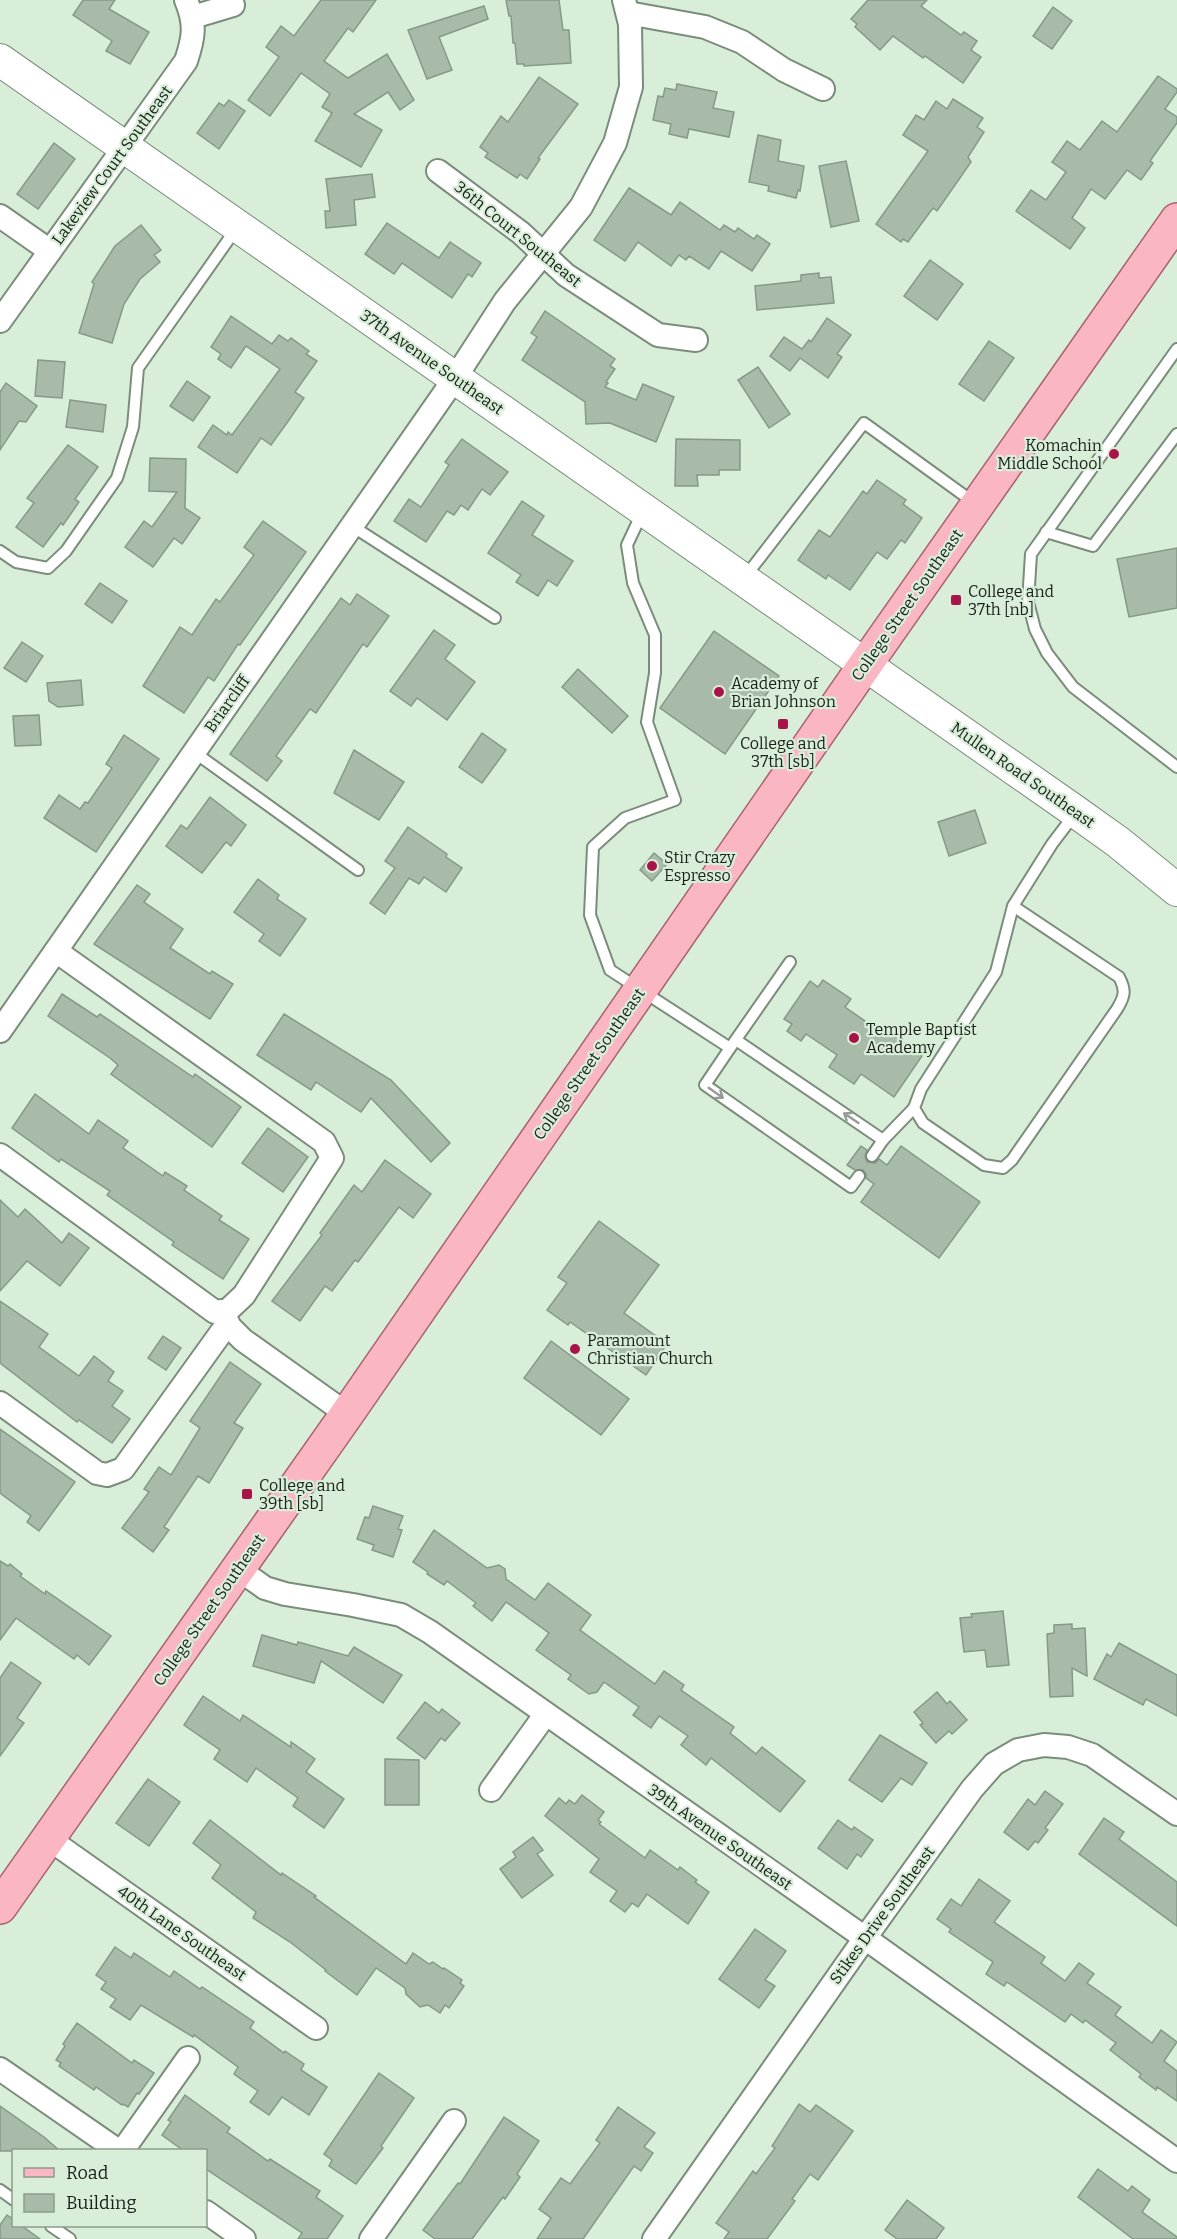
<svg xmlns="http://www.w3.org/2000/svg" width="1177" height="2239" viewBox="0 0 1177 2239" font-family="Bitter,serif">
<style>
.building{fill:#a7bba8;stroke:#859986;stroke-width:1.5}
.lines{fill:none;stroke-linecap:round;stroke-linejoin:round}
.lane-casing{stroke:#7a8d7b;stroke-width:14}
.street-casing{stroke:#7a8d7b;stroke-width:26}
.secondary-casing{stroke:#7a8d7b;stroke-width:34}
.primary-casing{stroke:#a8626d;stroke-width:36}
.lane{stroke:#fff;stroke-width:10}
.street{stroke:#fff;stroke-width:22}
.secondary{stroke:#fff;stroke-width:32}
.primary{stroke:#fab6c3;stroke-width:33}
.oneway{stroke:#979b97}
.poi-dot{fill:#a81448;stroke:#d9eed9;stroke-width:2}
.labels{text-anchor:middle;dominant-baseline:central;stroke-width:4.5;stroke-linejoin:round;paint-order:stroke}
.street-label{font-size:16px;fill:#182018;stroke:#d9eed9}
.poi-label{font-size:16px;fill:#182018;stroke:#d9eed9;text-anchor:start}
</style>
<rect width="100%" height="100%" fill="#d9eed9"/>
<g class="building">
<polygon points="83,0 115,0 109,9 149,32 130,64 106,51 112,41 73,15"/>
<polygon points="321,0 376,0 353,32 348,28 324,61 348,78 387,54 414,100 400,110 388,92 354,114 382,130 361,167 315,141 332,113 322,107 330,94 301,73 270,116 248,100 279,57 266,47 281,26 294,36"/>
<polygon points="506,0 559,0 563,30 569,30 571,63 524,66 524,64 517,64 515,43 513,43 511,16 509,16"/>
<polygon points="868,0 927,0 921,6 961,35 964,32 977,41 971,50 981,57 963,83 925,56 923,58 893,36 880,50 855,27 857,24 851,19"/>
<polygon points="484,6 488,19 439,37 452,70 427,79 408,30"/>
<polygon points="1053,7 1072,21 1052,49 1033,36"/>
<polygon points="1158,76 1177,89 1177,92 1165,109 1177,117 1177,123 1150,161 1153,163 1141,180 1127,170 1105,199 1091,189 1072,218 1085,228 1070,249 1016,211 1031,190 1046,200 1066,172 1052,162 1067,141 1080,150 1102,121 1117,132"/>
<polygon points="539,77 578,104 538,158 540,159 527,179 520,174 517,178 485,157 488,153 480,147 501,116 508,122"/>
<polygon points="677,84 717,92 713,108 734,112 729,137 689,129 687,138 669,134 671,124 653,120 658,96 663,97 665,88 676,90"/>
<polygon points="953,99 983,118 977,127 984,132 968,157 971,162 937,211 933,208 908,242 903,239 901,242 876,224 928,151 903,135 916,115 924,120 936,101 947,109"/>
<polygon points="229,100 245,111 219,149 197,133 219,103 224,106"/>
<polygon points="758,135 781,140 778,161 804,166 800,191 798,190 796,198 768,191 769,186 749,182"/>
<polygon points="54,143 75,159 38,209 17,194"/>
<polygon points="846,161 859,221 831,227 819,166"/>
<polygon points="372,174 375,197 354,200 356,225 326,228 325,211 330,211 326,179"/>
<polygon points="629,188 671,215 680,202 720,230 724,225 735,232 738,228 754,239 757,235 770,244 752,271 721,251 709,269 689,256 686,260 679,255 671,266 638,242 625,261 594,240"/>
<polygon points="387,223 439,258 450,242 481,263 472,277 468,274 452,298 402,263 394,274 365,254"/>
<polygon points="141,225 161,250 154,255 160,262 140,279 124,304 112,343 79,333 94,284 92,282 115,246"/>
<polygon points="930,260 963,284 937,320 904,296"/>
<polygon points="819,273 819,278 831,277 834,303 757,310 755,286 801,281 801,275"/>
<polygon points="545,311 615,359 610,366 615,369 606,382 608,383 605,387 636,400 643,384 674,397 656,442 610,423 586,424 585,402 522,360 537,337 531,333"/>
<polygon points="231,316 272,344 279,335 288,341 291,338 309,351 306,354 317,361 295,392 304,398 289,420 271,445 261,438 237,473 198,447 213,425 227,435 228,432 232,435 280,369 246,346 231,368 218,359 221,354 211,347"/>
<polygon points="827,318 851,335 837,354 842,357 828,378 800,358 790,371 770,356 784,337 802,349 809,340 811,342"/>
<polygon points="989,341 1014,358 984,401 959,384"/>
<polygon points="38,360 65,362 62,398 35,396"/>
<polygon points="758,367 790,414 769,428 738,380"/>
<polygon points="187,381 210,397 193,421 170,406"/>
<polygon points="6,383 37,406 26,422 19,421 0,450 0,392"/>
<polygon points="70,400 106,405 103,432 66,427"/>
<polygon points="462,439 508,472 490,495 482,489 468,510 461,505 454,515 447,511 426,542 394,521 409,499 421,507 449,465 445,462"/>
<polygon points="676,439 740,440 740,470 719,470 719,475 697,475 698,486 675,486"/>
<polygon points="68,445 98,467 75,499 79,502 63,525 61,523 43,547 16,527 34,503 27,498"/>
<polygon points="150,458 186,459 185,508 200,518 182,544 174,538 153,567 125,547 144,521 152,527 177,492 149,491"/>
<polygon points="877,480 906,500 903,504 922,518 905,543 901,540 887,559 877,552 850,590 828,575 826,579 798,560 819,530 830,537 863,491 867,494"/>
<polygon points="522,501 544,516 532,535 573,561 557,586 548,580 538,596 516,582 521,575 488,553"/>
<polygon points="263,521 306,552 240,645 238,644 214,681 208,677 184,713 143,686 180,627 192,635 216,599 220,602 254,555 244,547"/>
<polygon points="1177,548 1177,608 1129,617 1117,559"/>
<polygon points="100,583 127,601 112,623 85,604"/>
<polygon points="357,594 389,616 367,647 363,644 316,713 310,709 276,756 282,761 267,781 230,754 341,598 350,605"/>
<polygon points="434,630 455,645 445,659 475,682 447,720 417,698 411,706 390,691"/>
<polygon points="714,631 779,676 725,754 660,708"/>
<polygon points="22,642 43,656 26,682 4,668"/>
<polygon points="578,669 628,716 612,733 562,687"/>
<polygon points="81,680 83,705 58,707 49,701 47,683"/>
<polygon points="39,715 41,745 15,746 13,716"/>
<polygon points="482,733 506,750 482,783 459,767"/>
<polygon points="124,735 159,759 96,852 44,818 59,795 80,809 85,802 88,803 112,768 106,764"/>
<polygon points="354,750 404,782 379,820 334,793"/>
<polygon points="210,797 246,825 231,846 226,842 202,873 166,846 181,825 187,829"/>
<polygon points="975,810 986,843 949,856 938,822"/>
<polygon points="408,827 447,854 446,857 462,868 446,892 424,877 419,884 409,878 385,914 370,903 395,868 385,861"/>
<polygon points="654,853 667,864 652,881 640,870"/>
<polygon points="258,879 279,895 277,899 306,919 280,956 259,941 264,934 234,912"/>
<polygon points="137,885 150,894 144,902 183,929 170,948 210,974 212,971 233,984 210,1019 94,944"/>
<polygon points="823,980 851,999 845,1007 885,1035 888,1032 922,1056 894,1097 861,1074 854,1084 829,1067 837,1055 806,1034 801,1041 787,1031 792,1024 784,1019 810,981 818,987"/>
<polygon points="62,994 97,1017 100,1014 193,1077 195,1074 241,1107 212,1147 111,1074 118,1065 110,1058 48,1016"/>
<polygon points="284,1014 391,1080 450,1143 431,1162 371,1098 361,1112 316,1082 311,1090 257,1055"/>
<polygon points="35,1094 89,1134 98,1120 128,1141 123,1148 163,1176 165,1172 187,1186 184,1190 222,1216 219,1220 249,1239 223,1279 172,1245 174,1242 107,1195 110,1191 61,1159 59,1162 12,1128"/>
<polygon points="268,1128 308,1157 283,1192 242,1163"/>
<polygon points="861,1146 867,1150 865,1156 867,1162 875,1163 879,1159 887,1165 901,1146 980,1202 939,1258 861,1202 874,1184 866,1178 866,1174 863,1170 855,1170 847,1165"/>
<polygon points="385,1160 431,1194 413,1218 399,1207 358,1262 355,1260 332,1291 325,1286 300,1321 272,1301 322,1235 320,1233 354,1185 362,1192"/>
<polygon points="0,1200 18,1217 25,1209 62,1243 69,1233 89,1248 60,1286 27,1261 0,1291"/>
<polygon points="599,1221 659,1265 624,1313 667,1344 646,1375 570,1322 568,1325 547,1310 567,1283 558,1277"/>
<polygon points="0,1301 48,1334 39,1347 79,1376 94,1356 114,1372 108,1381 123,1391 112,1406 130,1419 112,1443 79,1420 77,1422 0,1363"/>
<polygon points="163,1336 181,1348 166,1370 148,1358"/>
<polygon points="551,1341 629,1399 601,1435 524,1378"/>
<polygon points="230,1362 261,1384 234,1423 243,1428 209,1483 198,1476 164,1527 169,1530 153,1552 122,1528 149,1492 144,1489 159,1467 171,1475 200,1428 190,1421"/>
<polygon points="0,1429 75,1482 39,1531 27,1522 31,1516 0,1493"/>
<polygon points="373,1506 403,1516 398,1529 402,1530 393,1557 372,1550 374,1545 357,1539 365,1517 369,1518"/>
<polygon points="434,1530 487,1568 499,1565 505,1569 506,1579 535,1600 548,1583 591,1615 580,1630 655,1684 664,1671 684,1685 681,1690 734,1727 730,1733 756,1754 762,1747 805,1781 780,1812 711,1758 706,1765 681,1745 688,1736 659,1716 651,1728 633,1715 639,1707 604,1682 597,1692 589,1694 568,1679 571,1675 536,1650 549,1633 506,1602 492,1621 473,1606 476,1603 447,1581 444,1585 427,1574 428,1572 413,1562"/>
<polygon points="0,1561 8,1566 10,1564 22,1574 20,1576 45,1594 46,1591 111,1636 89,1665 77,1655 74,1659 16,1618 0,1640"/>
<polygon points="1003,1611 1009,1665 987,1667 985,1650 964,1652 960,1618 972,1617 971,1614"/>
<polygon points="1072,1624 1072,1629 1085,1628 1087,1676 1072,1668 1073,1696 1050,1697 1047,1634 1054,1633 1054,1625"/>
<polygon points="262,1635 297,1645 298,1642 348,1656 354,1647 402,1675 383,1703 321,1661 314,1683 253,1666"/>
<polygon points="1119,1643 1177,1675 1177,1716 1146,1699 1143,1705 1094,1679 1107,1654 1111,1657"/>
<polygon points="11,1662 41,1683 17,1718 24,1723 0,1756 0,1678"/>
<polygon points="937,1692 947,1704 950,1701 967,1720 952,1734 949,1731 936,1743 920,1725 923,1723 914,1712"/>
<polygon points="203,1696 240,1721 243,1715 291,1747 291,1742 315,1759 306,1772 344,1799 324,1828 293,1806 298,1798 256,1768 247,1782 214,1759 220,1750 184,1725"/>
<polygon points="425,1702 439,1713 442,1709 460,1723 445,1741 441,1738 425,1759 397,1738"/>
<polygon points="880,1735 927,1763 912,1785 901,1778 882,1802 849,1780"/>
<polygon points="385,1759 419,1760 419,1805 385,1805"/>
<polygon points="148,1779 180,1802 149,1846 116,1823"/>
<polygon points="1045,1791 1063,1804 1045,1828 1048,1830 1038,1843 1035,1841 1028,1850 1004,1832 1028,1799 1035,1805"/>
<polygon points="582,1795 604,1812 598,1820 601,1822 599,1824 645,1858 650,1850 678,1870 680,1867 697,1880 695,1882 709,1892 688,1924 647,1894 638,1907 632,1903 625,1912 610,1901 617,1891 590,1872 599,1859 545,1816 559,1798 566,1804 569,1800 575,1804"/>
<polygon points="1104,1818 1124,1832 1119,1839 1177,1882 1177,1926 1079,1854"/>
<polygon points="210,1820 281,1875 282,1873 316,1896 314,1897 406,1964 413,1953 429,1964 433,1962 443,1969 444,1968 462,1980 460,1983 464,1986 449,2008 445,2005 440,2013 428,2005 420,2007 406,1994 405,1988 376,1968 357,1995 325,1971 326,1970 290,1942 253,1918 256,1912 212,1878 221,1865 193,1843"/>
<polygon points="838,1820 852,1830 854,1827 873,1840 861,1857 857,1854 847,1869 818,1848"/>
<polygon points="533,1837 543,1850 537,1854 553,1875 522,1898 500,1869 516,1857 513,1852"/>
<polygon points="979,1879 1010,1901 994,1922 1045,1957 1041,1963 1065,1981 1079,1963 1094,1974 1087,1983 1121,2007 1115,2015 1152,2043 1161,2030 1177,2042 1164,2061 1177,2071 1177,2101 1157,2087 1156,2090 1139,2077 1141,2074 1110,2050 1116,2043 1085,2020 1083,2023 1071,2014 1065,2022 1007,1982 1004,1986 986,1974 993,1962 949,1932 951,1929 937,1919 951,1899 961,1906"/>
<polygon points="755,1929 786,1951 765,1980 775,1986 759,2008 719,1979"/>
<polygon points="115,1947 131,1958 134,1953 170,1977 174,1971 200,1989 202,1987 254,2022 250,2028 284,2053 285,2051 304,2064 301,2070 327,2087 309,2115 282,2097 269,2115 250,2102 258,2091 234,2074 238,2067 194,2035 193,2037 141,2005 130,2020 110,2007 116,1999 101,1989 106,1982 96,1975"/>
<polygon points="77,2023 132,2063 134,2060 154,2073 139,2094 137,2093 128,2107 123,2104 122,2105 96,2087 94,2090 59,2066 61,2063 56,2060 65,2046 63,2044"/>
<polygon points="379,2073 414,2098 381,2146 383,2148 356,2184 329,2166 332,2160 324,2154"/>
<polygon points="185,2095 230,2128 227,2132 268,2161 270,2159 320,2191 316,2197 343,2216 327,2239 298,2239 302,2233 206,2169 206,2151 184,2151 162,2135 171,2122 168,2120"/>
<polygon points="799,2104 810,2112 816,2105 853,2131 818,2180 810,2174 792,2199 795,2201 767,2239 724,2239 729,2232 716,2223 753,2171 756,2174 775,2148 772,2146"/>
<polygon points="0,2106 44,2137 60,2151 0,2151"/>
<polygon points="618,2107 655,2133 644,2147 653,2153 641,2171 634,2166 583,2239 537,2239 551,2218 539,2209 561,2178 570,2184 600,2143 596,2140"/>
<polygon points="504,2117 539,2141 517,2174 520,2177 505,2199 503,2197 472,2239 435,2239 423,2230 458,2183 460,2184"/>
<polygon points="1098,2169 1128,2191 1132,2186 1150,2200 1142,2212 1177,2237 1177,2239 1133,2239 1078,2197"/>
<polygon points="907,2200 944,2228 936,2239 897,2239 885,2230"/>
<polygon points="7,2215 14,2220 14,2226 22,2226 40,2239 0,2239 0,2225"/>
</g>
<g class="lines">
<g class="lane-casing">
<g id="lane">
<polyline points="1177,349 1031,554 1028,602 1035,629 1047,653 1073,687 1177,767"/>
<polyline points="642,513 627,545 633,583 655,635 655,673 647,722 675,800 625,818 593,847 590,915 610,970 730,1048 790,962"/>
<polyline points="352,526 495,618"/>
<polyline points="1046,532 1093,546 1177,434"/>
<polyline points="0,551 16,562 48,568 66,551 117,478 133,427 138,368 236,229"/>
<polyline points="745,577 864,423 976,504"/>
<polyline points="194,752 358,870"/>
<path d="M 1013,906 L 1119,977 C 1126,990 1125,996 1117,1009 L 1012,1160 L 1003,1168 L 984,1165 L 923,1123 L 914,1108 L 921,1089 L 996,972 L 1013,906 L 1052,844 L 1074,815"/>
<polyline points="736,1040 883,1140 872,1156"/>
<polyline points="730,1048 705,1085 851,1187 859,1176"/>
<polyline points="883,1140 914,1108"/>
<polyline points="0,2190 14,2200"/>
<polyline points="51,2226 70,2239"/>
</g>
</g>
<g class="street-casing">
<g id="street">
<polyline points="628,13 705,27 742,42 784,70 823,89"/>
<polyline points="193,17 233,5"/>
<polyline points="438,171 521,233 566,275 658,335 696,340"/>
<polyline points="0,216 50,251"/>
<path d="M 0,321 L 186,61 C 194,37 196,24 186,0"/>
<polyline points="0,1031 455,378 505,301 581,207 615,143 631,87 630,24 624,0"/>
<polyline points="0,1155 215,1312 226,1312 244,1295 332,1158 324,1142 56,951"/>
<polyline points="221,1311 229,1326 243,1340 347,1414"/>
<polyline points="0,1403 97,1473 107,1475 123,1469 228,1323"/>
<polyline points="238,1569 265,1588 285,1594 353,1605 401,1615 430,1632 865,1938 1177,2161"/>
<polyline points="491,1790 545,1715"/>
<polyline points="49,1839 316,2028"/>
<polyline points="0,2069 117,2150"/>
<polyline points="123,2150 188,2058"/>
<polyline points="206,2212 244,2239"/>
<polyline points="371,2239 454,2121"/>
<polyline points="654,2239 865,1938 972,1789 994,1764 1018,1750 1044,1745 1068,1747 1092,1755 1177,1814"/>
</g>
</g>
<g class="secondary-casing">
<polyline id="secondary" points="0,60 1076,812 1118,842 1177,890"/>
</g>
<g class="primary-casing">
<polyline id="primary" points="0,1907 347,1414 865,665 1177,220"/>
</g>
<use href="#lane" class="lane"/>
<use href="#street" class="street"/>
<use href="#secondary" class="secondary"/>
<use href="#primary" class="primary"/>
</g>
<defs><path id="oneway-shaft" d="M-6 0H5M1.5-3L5.5 0L1.5 3" fill="none" stroke-width="1.6" stroke-linecap="round" stroke-linejoin="round" transform="scale(1.5)"/></defs>
<g class="oneway">
<use href="#oneway-shaft" transform="translate(716 1093) rotate(35)"/>
<use href="#oneway-shaft" transform="translate(851 1118) rotate(-146)"/>
</g>
<g class="poi-dot">
<circle cx="1114" cy="454" r="6"/>
<rect x="950" y="594" width="12" height="12" rx="3"/>
<circle cx="719" cy="692" r="6"/>
<rect x="777" y="718" width="12" height="12" rx="3"/>
<circle cx="652" cy="866" r="6"/>
<circle cx="854" cy="1038" r="6"/>
<circle cx="575" cy="1349" r="6"/>
<rect x="241" y="1488" width="12" height="12" rx="3"/>
</g>
<g class="labels">
<g class="street-label">
<text transform="translate(112 165) rotate(-54)">Lakeview Court Southeast</text>
<text transform="translate(518 234) rotate(39)">36th Court Southeast</text>
<text transform="translate(432 362) rotate(35)">37th Avenue Southeast</text>
<text transform="translate(907 605) rotate(-55)">College Street Southeast</text>
<text transform="translate(227 704) rotate(-55)">Briarcliff</text>
<text transform="translate(1023 775) rotate(35)">Mullen Road Southeast</text>
<text transform="translate(589 1064) rotate(-55)">College Street Southeast</text>
<text transform="translate(209 1610) rotate(-55)">College Street Southeast</text>
<text transform="translate(720 1837) rotate(35)">39th Avenue Southeast</text>
<text transform="translate(882 1915) rotate(-54)">Stikes Drive Southeast</text>
<text transform="translate(182 1933) rotate(35)">40th Lane Southeast</text>
</g>
<g class="poi-label">
<text x="1102" y="445" text-anchor="end">Komachin<tspan x="1102" dy="18">Middle School</tspan></text>
<text x="968" y="591">College and<tspan x="968" dy="18">37th [nb]</tspan></text>
<text x="731" y="683">Academy of<tspan x="731" dy="18">Brian Johnson</tspan></text>
<text x="783" y="743" text-anchor="middle">College and<tspan x="783" dy="18">37th [sb]</tspan></text>
<text x="664" y="857">Stir Crazy<tspan x="664" dy="18">Espresso</tspan></text>
<text x="866" y="1029">Temple Baptist<tspan x="866" dy="18">Academy</tspan></text>
<text x="587" y="1340">Paramount<tspan x="587" dy="18">Christian Church</tspan></text>
<text x="259" y="1485">College and<tspan x="259" dy="18">39th [sb]</tspan></text>
</g>
</g>
<rect x="12" y="2149" width="195" height="78" fill="#d9eed9" stroke="#8c9c8c" stroke-width="1.5"/>
<rect x="24" y="2168" width="30" height="9" fill="#fab6c3" stroke="#8c9c8c" stroke-width="1.5"/>
<text x="66" y="2179" font-size="18" fill="#182018">Road</text>
<rect x="24" y="2194" width="30" height="18" fill="#a7bba8" stroke="#8c9c8c" stroke-width="1.5"/>
<text x="66" y="2209" font-size="18" fill="#182018">Building</text>
</svg>
